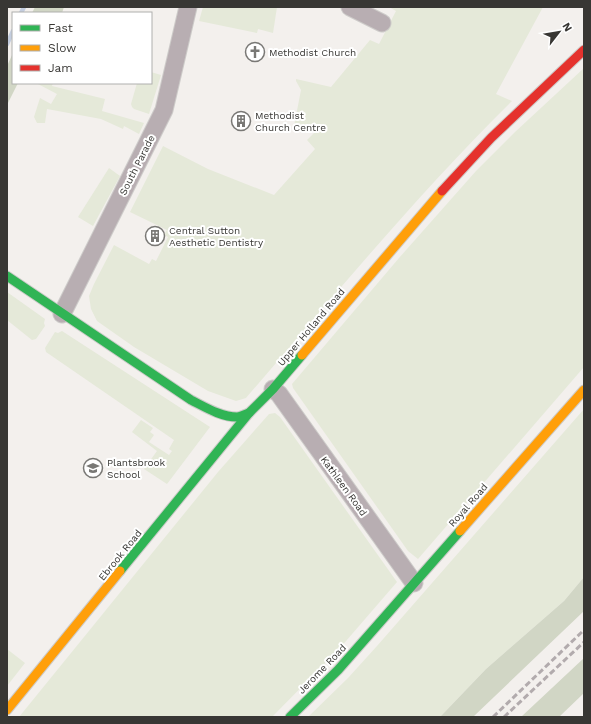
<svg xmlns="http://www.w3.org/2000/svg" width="591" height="724" viewBox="0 0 591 724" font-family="'Work Sans',sans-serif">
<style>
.green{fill:#e5e9d9}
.forest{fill:#d1d6c5}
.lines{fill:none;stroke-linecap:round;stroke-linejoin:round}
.stream{stroke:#c3cddf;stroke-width:4.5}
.street-casing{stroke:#cdcbc9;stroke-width:19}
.fast-casing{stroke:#cdcbc9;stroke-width:11}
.slow-casing{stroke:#cdcbc9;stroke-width:11}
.jam-casing{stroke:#cdcbc9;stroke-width:11}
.street{stroke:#b8aeb2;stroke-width:17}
.fast{stroke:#30b455;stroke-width:9}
.slow{stroke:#ff9f0a;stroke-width:9}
.jam{stroke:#e5322d;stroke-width:9}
.rail{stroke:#b2abad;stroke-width:3;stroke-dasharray:6 3;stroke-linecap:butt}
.labels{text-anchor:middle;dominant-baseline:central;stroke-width:4;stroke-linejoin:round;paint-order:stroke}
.poi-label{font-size:10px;fill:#383734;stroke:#fff;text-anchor:start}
.street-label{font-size:10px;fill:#383734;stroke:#fff}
</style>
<rect width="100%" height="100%" fill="#f3f0ed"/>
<g class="green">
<polygon points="203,7 277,7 273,33 258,29 257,33 199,21"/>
<path d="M 389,7 L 543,7 L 496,94 L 512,101 C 417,195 333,297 246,398 L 236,401 L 208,391 L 134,347 L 97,321 L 91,309 L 89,296 L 94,284 L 114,245 L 149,264 L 152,259 L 156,261 L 168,237 L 164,235 L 167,230 L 130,212 L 163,146 L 208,169 L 274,195 L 315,149 L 307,140 L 316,131 L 294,126 L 301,90 L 296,81 L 296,79 L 331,87 L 370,40 L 379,44 L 396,11 Z"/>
<polygon points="584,68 584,367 418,559 408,551 293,388 292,384 399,258 476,171 515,132"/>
<polygon points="151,72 161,75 149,114 134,109 132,107 131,104 137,83 151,83"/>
<polygon points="36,83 53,83 52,86 105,99 102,111 144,123 139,134 124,126 123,129 101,119 47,109 45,123 37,123 34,117 40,98 51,104 57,94"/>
<polygon points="109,168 120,176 93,226 78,217"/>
<polygon points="7,292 45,319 44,323 45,326 36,339 32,340 7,320"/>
<polygon points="62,331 210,427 167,484 144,469 157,451 132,432 141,420 153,428 150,432 154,435 149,442 169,455 172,451 169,449 174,440 46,352 45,348 55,332 58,333"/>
<polygon points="584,409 584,577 564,601 486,669 440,717 308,717 348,678 377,646"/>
<polygon points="275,413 280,417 397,582 340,648 272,717 19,717 218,472 269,414"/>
<polygon points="7,649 25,663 7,686"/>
</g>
<g class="forest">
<polygon points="35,7 64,7 62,13 32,13"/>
<polygon points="13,53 13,83 18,83 7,105 7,66"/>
<polygon points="584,577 584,611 473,717 440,717 486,669 564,601"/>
<polygon points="584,658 584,693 559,717 521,717"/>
</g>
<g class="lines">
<g class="stream">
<polyline points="21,13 24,7"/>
<polyline points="7,44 13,31"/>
</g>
<g class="street-casing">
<g id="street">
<polyline points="350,7 382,23"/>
<polyline points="62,314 164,110 188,7"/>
<polyline points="273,389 279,394 414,583"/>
</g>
</g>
<g class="fast-casing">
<g id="fast">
<path d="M 7,276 L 191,400 C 205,407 221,417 237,417 C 241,417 245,414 249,413"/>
<polyline points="120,571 249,413 273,389 302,355"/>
<polyline points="290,717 338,670 460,531"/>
</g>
</g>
<g class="slow-casing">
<g id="slow">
<polyline points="302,355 442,191"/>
<polyline points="460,531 584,390"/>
<polyline points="7,710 120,571"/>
</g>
</g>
<g class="jam-casing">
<polyline id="jam" points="442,191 491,138 584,50"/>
</g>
<use href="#street" class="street"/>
<use href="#fast" class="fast"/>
<use href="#slow" class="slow"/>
<use href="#jam" class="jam"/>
<g class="rail">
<polyline points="493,717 584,630"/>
<polyline points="504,717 584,642"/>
</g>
</g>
<defs>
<g id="church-ring" transform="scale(1)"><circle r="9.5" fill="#fff" stroke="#797875" stroke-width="1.5"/><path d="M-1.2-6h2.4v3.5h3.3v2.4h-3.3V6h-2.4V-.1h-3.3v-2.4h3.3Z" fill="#797875"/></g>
<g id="building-ring" transform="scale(1)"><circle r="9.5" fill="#fff" stroke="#797875" stroke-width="1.5"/><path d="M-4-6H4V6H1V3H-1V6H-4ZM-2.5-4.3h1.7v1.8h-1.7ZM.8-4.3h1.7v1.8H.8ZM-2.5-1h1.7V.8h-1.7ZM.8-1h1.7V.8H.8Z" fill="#797875"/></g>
<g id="school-ring" transform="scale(1)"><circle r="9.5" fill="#fff" stroke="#797875" stroke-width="1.5"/><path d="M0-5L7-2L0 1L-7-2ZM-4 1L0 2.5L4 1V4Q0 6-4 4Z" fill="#797875"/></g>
</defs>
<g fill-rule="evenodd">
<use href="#church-ring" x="255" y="52"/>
<use href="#building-ring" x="241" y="121"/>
<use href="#building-ring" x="155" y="236"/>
<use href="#school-ring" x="93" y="468"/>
</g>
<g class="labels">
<g class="poi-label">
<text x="269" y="52">Methodist Church</text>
<text x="255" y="115">Methodist<tspan x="255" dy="12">Church Centre</tspan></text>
<text x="169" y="230">Central Sutton<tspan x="169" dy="12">Aesthetic Dentistry</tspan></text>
<text x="107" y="462">Plantsbrook<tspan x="107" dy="12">School</tspan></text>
</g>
<g class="street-label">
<text transform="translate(137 165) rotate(-63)">South Parade</text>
<text transform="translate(311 327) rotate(-50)">Upper Holland Road</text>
<text transform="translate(344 486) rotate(54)">Kathleen Road</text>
<text transform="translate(468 505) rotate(-49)">Royal Road</text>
<text transform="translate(120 555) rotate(-51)">Ebrook Road</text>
<text transform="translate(322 669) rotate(-46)">Jerome Road</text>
</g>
</g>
<rect width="591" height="724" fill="none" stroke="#383734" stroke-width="16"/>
<rect x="12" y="12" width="140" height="72" fill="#ffffff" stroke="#afafae"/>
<rect x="20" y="25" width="20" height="6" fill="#30b455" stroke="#afafae"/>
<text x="48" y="32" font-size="12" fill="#383734">Fast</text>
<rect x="20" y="45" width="20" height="6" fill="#ff9f0a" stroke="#afafae"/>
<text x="48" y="52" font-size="12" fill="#383734">Slow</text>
<rect x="20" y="65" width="20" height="6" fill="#e5322d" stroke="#afafae"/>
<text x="48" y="72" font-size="12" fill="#383734">Jam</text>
<g transform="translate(559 32) rotate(59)" stroke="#ffffff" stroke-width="3" paint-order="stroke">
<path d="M0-3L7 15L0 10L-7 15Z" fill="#383734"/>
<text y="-6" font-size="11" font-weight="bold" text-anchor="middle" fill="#383734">N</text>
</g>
</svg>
